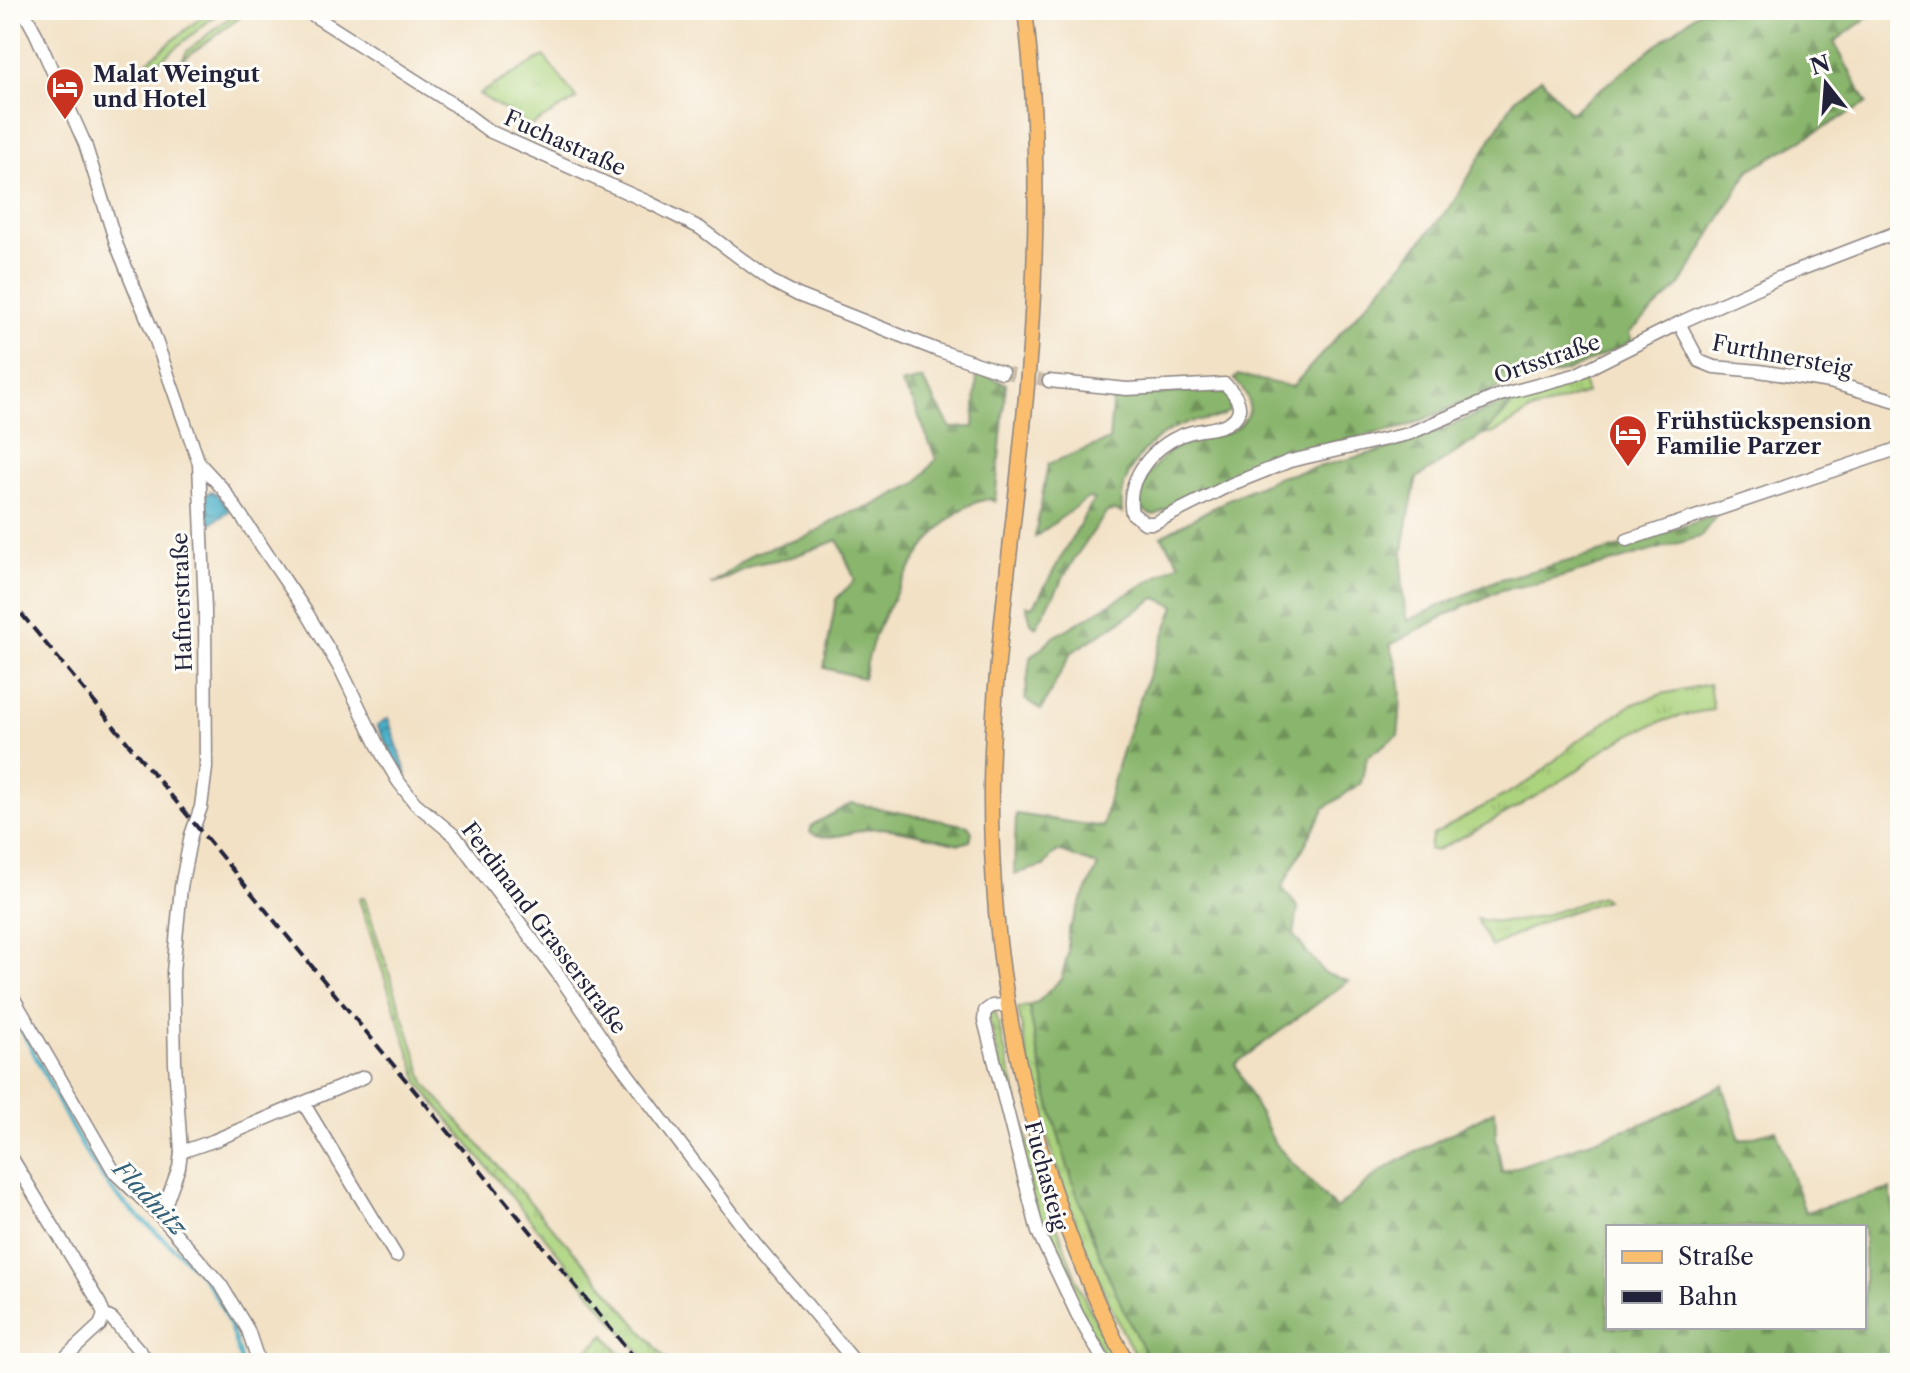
<svg xmlns="http://www.w3.org/2000/svg" width="1910" height="1373" viewBox="0 0 1910 1373" font-family="'Libre Caslon Text',serif">
<style>
.grass{fill:url(#grass-tufts);stroke:#677a5c;stroke-width:2}
.forest{fill:url(#forest-firs);stroke:#566c54;stroke-width:2;fill-rule:evenodd}
.water{fill:url(#water-waves);stroke:#356881;stroke-width:2}
.lines{fill:none;stroke-linecap:round;stroke-linejoin:round}
.stream{stroke:#48afc7;stroke-width:4}
.minor-tunnel{stroke:#c8bba9;stroke-width:12;stroke-dasharray:12 6;stroke-linecap:butt}
.minor-casing{stroke:#8a8280;stroke-width:15}
.major-casing{stroke:#8a8280;stroke-width:17}
.minor{stroke:#fff;stroke-width:12}
.major{stroke:#fabe6e;stroke-width:14}
.rail{stroke:#22223b;stroke-width:4;stroke-dasharray:12 6;stroke-linecap:butt}
.labels{text-anchor:middle;dominant-baseline:central;stroke-width:6;stroke-linejoin:round;paint-order:stroke}
.poi-label{font-size:22px;font-weight:bold;fill:#22223b;stroke:#fdfcf7;text-anchor:start}
.street-label{font-size:22px;fill:#22223b;stroke:#fdfcf7}
.water-label{font-size:24px;font-style:italic;fill:#33617a;stroke:#fdfcf7}
</style>
<defs>
<pattern id="grass-tufts" width="24" height="20" patternUnits="userSpaceOnUse" patternTransform="scale(2)"><rect width="24" height="20" fill="#acd37d"/><path d="M3 7l-1-3M5 7V3M7 7l1-3M15 17l-1-3M17 17v-4M19 17l1-3" fill="none" stroke="#94b56d"/></pattern>
<pattern id="forest-firs" width="22" height="20" patternUnits="userSpaceOnUse" patternTransform="scale(2)"><rect width="22" height="20" fill="#89b56c"/><path d="M5 1l3.5 6h-7zM16 11l3.5 6h-7z" fill="#70935a"/></pattern>
<pattern id="water-waves" width="16" height="10" patternUnits="userSpaceOnUse" patternTransform="scale(2)"><rect width="16" height="10" fill="#48afc7"/><path d="M0 5q4-4 8 0t8 0" fill="none" stroke="#3c8ea3"/></pattern>
</defs>
<rect width="100%" height="100%" fill="#fdfcf7"/>
<filter id="ink" filterUnits="userSpaceOnUse"><feTurbulence type="fractalNoise" baseFrequency=".0125" numOctaves="2"/><feDisplacementMap in="SourceGraphic" scale="16" xChannelSelector="R" yChannelSelector="G"/><feConvolveMatrix kernelMatrix="1 2 1 2 8 2 1 2 1" color-interpolation-filters="sRGB"/></filter>
<filter id="wash" filterUnits="userSpaceOnUse"><feTurbulence type="fractalNoise" baseFrequency=".006" numOctaves="4" result="noise"/><feDisplacementMap in="SourceGraphic" scale="32" xChannelSelector="R" yChannelSelector="G"/><feGaussianBlur stdDeviation="1.8" result="paint"/><feColorMatrix in="noise" values="0 0 0 0 0 0 0 0 0 0 0 0 0 0 0 0 0 1.4 0 .05"/><feComposite in="paint" operator="in"/></filter>
<g filter="url(#wash)">
<rect width="100%" height="100%" fill="#f2e1c5"/>
<g class="grass">
<polygon points="210,10 222,10 150,69 144,64"/>
<polygon points="239,10 250,10 182,60 187,51"/>
<polygon points="544,56 577,99 530,126 479,94"/>
<polygon points="1584,379 1586,393 1529,412 1495,433 1484,435 1512,405 1512,399"/>
<path d="M 1709,684 L 1713,710 C 1675,714 1642,727 1609,746 C 1593,756 1580,770 1564,779 C 1522,805 1479,829 1435,851 L 1429,849 L 1433,835 L 1533,779 L 1576,742 L 1631,705 L 1662,694 Z"/>
<path d="M 1601,896 L 1606,900 L 1549,919 L 1491,947 L 1476,918 C 1517,931 1562,908 1601,896 Z"/>
<polygon points="364,897 426,1085 601,1282 669,1363 648,1363 420,1085 359,899"/>
<path d="M 1029,1006 C 1049,1127 1093,1254 1150,1363 L 1139,1363 C 1079,1251 1040,1133 1018,1008 Z"/>
<polygon points="995,1010 1030,1152 1078,1284 1116,1363 1107,1363 1041,1231 988,1013"/>
<polygon points="605,1335 628,1363 574,1363"/>
</g>
<g class="forest">
<path d="M 1701,10 L 1878,10 L 1834,42 L 1867,103 L 1749,170 L 1681,284 L 1629,333 L 1632,341 L 1571,370 L 1497,389 L 1405,427 L 1310,448 L 1268,461 L 1227,477 L 1155,515 C 1146,514 1139,509 1139,499 C 1139,491 1144,483 1148,476 C 1158,460 1172,447 1190,441 C 1209,435 1236,437 1246,417 C 1254,402 1244,389 1234,379 L 1238,375 L 1292,387 L 1398,269 L 1453,203 L 1515,99 L 1541,78 L 1570,113 Z"/>
<path d="M 977,372 L 1006,384 L 995,502 L 992,499 C 940,501 897,589 877,630 C 871,645 867,663 863,678 L 824,668 L 836,599 L 855,580 L 838,540 L 792,557 L 755,564 L 710,585 L 754,553 L 806,537 L 846,514 L 870,507 L 917,483 L 936,459 L 913,402 L 901,384 L 922,379 L 951,428 L 974,427 Z"/>
<path d="M 1209,389 L 1223,390 L 1230,398 L 1229,411 C 1217,421 1202,419 1187,423 C 1149,435 1118,473 1122,513 L 1115,510 L 1107,512 L 1074,559 L 1036,627 L 1031,623 L 1026,605 L 1031,607 L 1035,604 L 1094,499 L 1088,498 L 1035,537 L 1048,464 L 1109,440 L 1113,396 L 1127,397 Z"/>
<path d="M 1512,399 L 1512,405 L 1483,435 L 1417,478 C 1405,533 1396,565 1407,621 L 1497,580 L 1625,546 L 1717,515 L 1700,537 L 1544,582 L 1501,590 L 1444,616 L 1390,645 C 1403,676 1402,702 1398,735 L 1367,757 L 1361,783 L 1325,808 L 1282,887 L 1298,908 L 1294,936 L 1324,973 L 1348,981 L 1235,1064 L 1275,1144 L 1336,1209 L 1382,1170 L 1495,1110 L 1496,1137 L 1502,1172 L 1655,1119 L 1723,1085 L 1740,1140 L 1776,1130 L 1805,1212 L 1890,1189 L 1900,1252 L 1900,1360 L 1894,1363 L 1150,1363 C 1091,1251 1050,1131 1029,1006 L 1039,1001 L 1061,979 L 1068,954 L 1068,931 L 1098,866 L 1059,851 L 1052,855 L 1044,866 L 1014,874 L 1016,814 L 1103,827 C 1116,751 1148,679 1175,606 L 1156,598 L 1071,653 L 1041,710 L 1025,699 L 1030,658 L 1052,638 L 1180,563 L 1161,536 L 1229,499 L 1276,478 L 1410,443 ZM 1608,1227 L 1864,1227 L 1864,1327 L 1608,1327 Z"/>
<path d="M 852,803 L 968,826 L 972,832 L 970,841 L 960,844 C 934,839 905,829 878,828 C 857,828 829,845 810,832 L 812,825 Z"/>
</g>
<g class="water">
<polygon points="211,491 217,494 230,511 207,526 206,495"/>
<polygon points="388,718 407,775 395,761 377,725"/>
</g>
<g class="lines">
<path class="stream" d="M 10,1012 C 44,1064 64,1123 100,1174 C 128,1215 173,1241 204,1279 C 223,1303 234,1334 241,1363"/>
</g>
</g>
<g filter="url(#ink)">
<g class="lines">
<polyline class="minor-tunnel" points="1002,372 1049,381"/>
<g class="minor-casing">
<g id="minor">
<polyline points="23,10 36,34 85,144 117,246 154,335 199,463 205,610 206,768 201,807 191,835 181,887 173,972 175,1063 181,1152 179,1167 163,1211 163,1219"/>
<polyline points="305,10 454,105 489,131 648,202 700,228 771,281 798,295 937,350 1002,372"/>
<polyline points="1679,323 1699,361 1714,367 1759,371 1830,382 1900,402"/>
<path d="M 1049,381 L 1127,389 L 1225,384 C 1237,395 1248,412 1228,423 C 1218,429 1204,429 1192,432 C 1158,440 1124,477 1132,513 L 1145,523 L 1154,523 L 1232,484 L 1290,461 L 1408,434 L 1500,395 L 1575,375 L 1679,323 L 1781,277 L 1900,231"/>
<polyline points="199,463 223,489 307,613 342,672 382,754 398,781 415,803 455,836 558,974 614,1056 755,1243 856,1363"/>
<polyline points="1627,540 1900,448"/>
<polyline points="10,992 115,1173 163,1219 221,1285 248,1330 259,1363"/>
<polyline points="1006,1005 992,1006 985,1011 984,1020 1038,1232 1078,1316 1105,1363"/>
<polyline points="304,1104 396,1256"/>
<polyline points="181,1152 213,1141 364,1077"/>
<polyline points="10,1155 100,1304 104,1315 112,1319 150,1363"/>
<polyline points="59,1363 100,1325 104,1315"/>
</g>
</g>
<g class="major-casing">
<path id="major" d="M 1025,10 C 1042,152 1037,296 1022,438 C 1011,553 993,668 991,783 C 989,986 1033,1183 1127,1363"/>
</g>
<use href="#minor" class="minor"/>
<use href="#major" class="major"/>
<polyline class="rail" points="10,600 639,1363"/>
</g>
</g>
<defs>
<g id="hotel-pin" transform="scale(2)"><path d="M0 17L-7.5 6A9.5 9.5 0 1 1 7.5 6Z" fill="#c8321e" stroke="#fdfcf7"/><path d="M-6-4.5h1.5V1H6V5H4.5V3h-9V5H-6ZM-4 0a1.8 1.8 0 1 1 3.6 0ZM.5 0V-2.5h3Q6-2.5 6 0Z" fill="#fff"/></g>
</defs>
<g fill-rule="evenodd">
<use href="#hotel-pin" x="65" y="87"/>
<use href="#hotel-pin" x="1628" y="434"/>
</g>
<g class="labels">
<g class="poi-label">
<text x="93" y="74">Malat Weingut<tspan x="93" dy="25">und Hotel</tspan></text>
<text x="1656" y="421">Frühstückspension<tspan x="1656" dy="25">Familie Parzer</tspan></text>
</g>
<g class="street-label">
<text transform="translate(565 143) rotate(24)">Fuchastraße</text>
<text transform="translate(1782 356) rotate(11)">Furthnersteig</text>
<text transform="translate(1547 359) rotate(-19)">Ortsstraße</text>
<text transform="translate(182 602) rotate(-92)">Hafnerstraße</text>
<text transform="translate(544 928) rotate(53)">Ferdinand Grasserstraße</text>
<text transform="translate(1046 1176) rotate(75)">Fuchasteig</text>
</g>
<g class="water-label">
<text transform="translate(150 1198) rotate(46)">Fladnitz</text>
</g>
</g>
<rect width="1910" height="1373" fill="none" stroke="#fdfcf7" stroke-width="40"/>
<rect x="1606" y="1225" width="260" height="104" fill="#fdfcf7" stroke="#a5a5ac" stroke-width="2"/>
<rect x="1622" y="1251" width="40" height="12" fill="#fabe6e" stroke="#a5a5ac" stroke-width="2"/>
<text x="1678" y="1265" font-size="24" fill="#22223b">Straße</text>
<rect x="1622" y="1291" width="40" height="12" fill="#22223b" stroke="#a5a5ac" stroke-width="2"/>
<text x="1678" y="1305" font-size="24" fill="#22223b">Bahn</text>
<g transform="translate(1826 84) rotate(343)" stroke="#fdfcf7" stroke-width="6" paint-order="stroke">
<path d="M0-6L14 30L0 20L-14 30Z" fill="#22223b"/>
<text y="-12" font-size="22" font-weight="bold" text-anchor="middle" fill="#22223b">N</text>
</g>
</svg>
